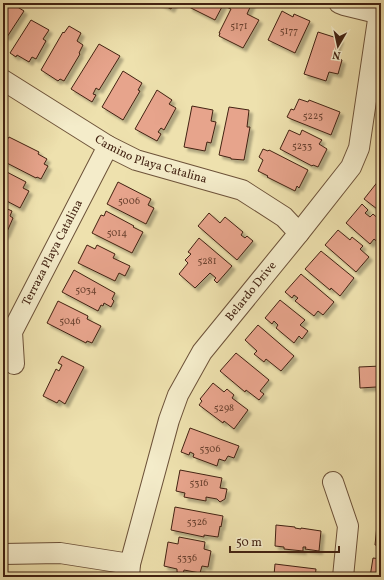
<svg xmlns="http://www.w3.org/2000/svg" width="384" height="580" viewBox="0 0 384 580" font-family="Vollkorn,serif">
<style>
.building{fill:#e7a48c;stroke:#422212;filter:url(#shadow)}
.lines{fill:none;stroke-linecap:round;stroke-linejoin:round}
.minor-casing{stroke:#6d5239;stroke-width:22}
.minor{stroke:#f4ecca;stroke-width:20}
.labels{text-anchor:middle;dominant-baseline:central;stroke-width:4;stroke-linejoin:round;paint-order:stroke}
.number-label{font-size:10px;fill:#6b4230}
.street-label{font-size:12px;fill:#422212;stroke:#f4ecca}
</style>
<defs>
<filter id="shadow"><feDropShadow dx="3.5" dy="3.5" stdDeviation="1" flood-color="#0004"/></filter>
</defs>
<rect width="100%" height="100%" fill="#eee1ae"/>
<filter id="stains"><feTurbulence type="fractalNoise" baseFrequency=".005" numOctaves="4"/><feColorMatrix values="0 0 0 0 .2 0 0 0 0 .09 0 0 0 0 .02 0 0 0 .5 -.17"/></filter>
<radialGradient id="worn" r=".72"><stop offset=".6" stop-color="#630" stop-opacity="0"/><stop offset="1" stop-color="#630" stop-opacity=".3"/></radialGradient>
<g class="building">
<polygon points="3,3 11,3 24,11 7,37 4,35 3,37"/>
<polygon points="159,3 174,3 171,9"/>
<polygon points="190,3 224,3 215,20 189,7"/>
<polygon points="229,3 252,3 247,14 259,20 243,48 219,36 220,33 219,33 231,9 226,7"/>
<polygon points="282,11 293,17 294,14 310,21 295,53 268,40"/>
<polygon points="31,20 49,30 43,39 46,41 36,59 32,57 29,62 17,55 16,57 10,53"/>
<polygon points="69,26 81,33 77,41 83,45 79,53 80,54 64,81 60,79 58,81 41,70 63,32 64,33"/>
<polygon points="318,32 340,39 333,57 342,60 338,74 329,72 326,81 304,74"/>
<polygon points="99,44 120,56 99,90 96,88 93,94 96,95 92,102 71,89"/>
<polygon points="123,71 142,83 138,90 140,91 123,120 102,107"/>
<polygon points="157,90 172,100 169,104 176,108 164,130 161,128 158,132 161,134 157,141 135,129"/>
<polygon points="299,99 308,102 309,100 340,112 331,135 291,119 287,117 291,109 294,110"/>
<polygon points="192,106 213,110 211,121 216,122 211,143 207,142 205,151 184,147"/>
<polygon points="229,107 249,110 247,127 250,127 244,160 231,159 231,158 219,155"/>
<polygon points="289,130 300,135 302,130 322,140 319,144 327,149 318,167 313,165 312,166 280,149"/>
<polygon points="9,137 39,152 38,154 47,159 44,164 48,166 41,179 37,177 36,178 3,161 3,146"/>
<polygon points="263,149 268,151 269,150 308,170 299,188 297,186 295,191 267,177 268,176 258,171 263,160 259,157"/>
<polygon points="3,170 26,182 23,188 29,191 20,208 3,199"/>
<polygon points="379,180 381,182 381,212 364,199"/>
<polygon points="118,182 151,199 148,205 154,208 146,224 107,204"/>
<polygon points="362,204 368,210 365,213 370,217 373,214 381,221 381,245 374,239 370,244 346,223"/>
<polygon points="3,207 12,211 10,216 13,218 6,234 4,236"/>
<polygon points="106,211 134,226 133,227 143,232 132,253 92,233 101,215 104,216"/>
<polygon points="209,213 220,223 225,217 243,232 241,235 245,238 247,236 253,241 237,260 198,226"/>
<polygon points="338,230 350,240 352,237 363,246 360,249 369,257 356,272 325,245"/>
<polygon points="199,238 232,266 217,283 214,280 216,278 210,273 195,288 179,274 188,263 185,260 191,254 188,252"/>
<polygon points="87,245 95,249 97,245 115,254 113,258 130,266 125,276 119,273 115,281 78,263"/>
<polygon points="321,251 354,278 340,296 331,288 330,290 305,269"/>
<polygon points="74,270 115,293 112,299 114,301 111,307 104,303 103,306 101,305 98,311 62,292"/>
<polygon points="301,274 334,302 323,315 318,311 314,316 295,301 298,298 294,295 292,298 285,292"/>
<polygon points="280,300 305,320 300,325 308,331 302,339 299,336 294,343 276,328 278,325 274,321 272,324 265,318"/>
<polygon points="58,301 88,316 87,319 101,326 92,343 87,341 86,343 47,323"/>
<polygon points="258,325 294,356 281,371 266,359 264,362 254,354 257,351 245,340"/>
<polygon points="236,353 269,380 260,391 264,394 259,400 246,390 245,392 220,371"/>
<polygon points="62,356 84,367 65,404 59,400 57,403 43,396 56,369 59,371 62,365 58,363"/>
<polygon points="381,366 381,389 376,387 360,388 359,367"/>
<polygon points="213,383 224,392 227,389 234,395 232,398 248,410 234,429 224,421 223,423 199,405 202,401 200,399"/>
<polygon points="190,428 239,446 234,458 228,456 225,461 219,459 217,466 193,457 194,454 190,452 189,455 181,452"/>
<polygon points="180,470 222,478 220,488 227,489 225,499 220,502 217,499 206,497 206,501 184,497 185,493 176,491"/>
<polygon points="380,491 381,491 381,513 379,512"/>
<polygon points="175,507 223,516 221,527 220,526 218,537 204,535 204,537 171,530"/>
<polygon points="276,525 295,527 295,528 301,529 301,528 321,531 319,551 305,549 306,547 303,547 303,551 284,549 284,547 275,546"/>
<polygon points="377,525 381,526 381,546 375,545"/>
<polygon points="179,537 205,542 204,549 211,551 208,567 202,566 200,573 184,570 183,574 177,572 177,569 164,566 168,542 178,544"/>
<polygon points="373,558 381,559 381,577 370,577"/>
<polygon points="275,564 316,569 315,577 277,577 277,575 274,575"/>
</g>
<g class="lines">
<g class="minor-casing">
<g id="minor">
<polyline points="339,3 344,5 381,14"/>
<path id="s1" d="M 3,80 L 108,146 L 136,160 L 242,190 L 284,217 L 299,233"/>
<path id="s2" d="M 14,364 L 12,332 L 108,146"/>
<polyline points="333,482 348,526 343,577"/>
<polyline points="3,554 60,553 130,564"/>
<path id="s3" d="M 129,577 L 130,564 L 169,420 L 178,395 L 202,352 L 299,233 L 351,167 L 359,148 L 379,13"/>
</g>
</g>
<use href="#minor" class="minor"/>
</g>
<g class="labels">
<g class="number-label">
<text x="239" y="26">5171</text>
<text x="289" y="31">5177</text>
<text x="313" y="116">5225</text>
<text x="302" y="146">5233</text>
<text x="129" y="201">5006</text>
<text x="117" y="233">5014</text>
<text x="207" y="261">5281</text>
<text x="86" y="290">5034</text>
<text x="70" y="321">5046</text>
<text x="224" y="408">5298</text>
<text x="210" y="449">5306</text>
<text x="199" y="483">5316</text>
<text x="197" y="522">5326</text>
<text x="187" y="558">5336</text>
</g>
<g class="street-label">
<text stroke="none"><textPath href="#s1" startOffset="169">Camino Playa Catalina</textPath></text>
<text stroke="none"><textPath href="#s2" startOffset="121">Terraza Playa Catalina</textPath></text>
<text stroke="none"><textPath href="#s3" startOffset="316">Belardo Drive</textPath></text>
</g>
</g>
<rect width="384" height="580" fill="none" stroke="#eee1ae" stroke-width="16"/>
<rect x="4" y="4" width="376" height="572" fill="none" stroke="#422212" stroke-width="2"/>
<rect x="8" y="8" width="368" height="564" fill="none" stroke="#422212"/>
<g transform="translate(338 46) rotate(189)" stroke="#f4ecca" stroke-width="3" paint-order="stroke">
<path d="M0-3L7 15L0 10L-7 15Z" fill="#422212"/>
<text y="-6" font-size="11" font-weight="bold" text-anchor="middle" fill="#422212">N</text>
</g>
<path d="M230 546v6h109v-6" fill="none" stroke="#422212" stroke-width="2"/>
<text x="236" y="546" font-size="12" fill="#422212" stroke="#f4ecca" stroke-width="3" paint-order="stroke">50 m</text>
<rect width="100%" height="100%" filter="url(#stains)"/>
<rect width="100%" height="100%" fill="url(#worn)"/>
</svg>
